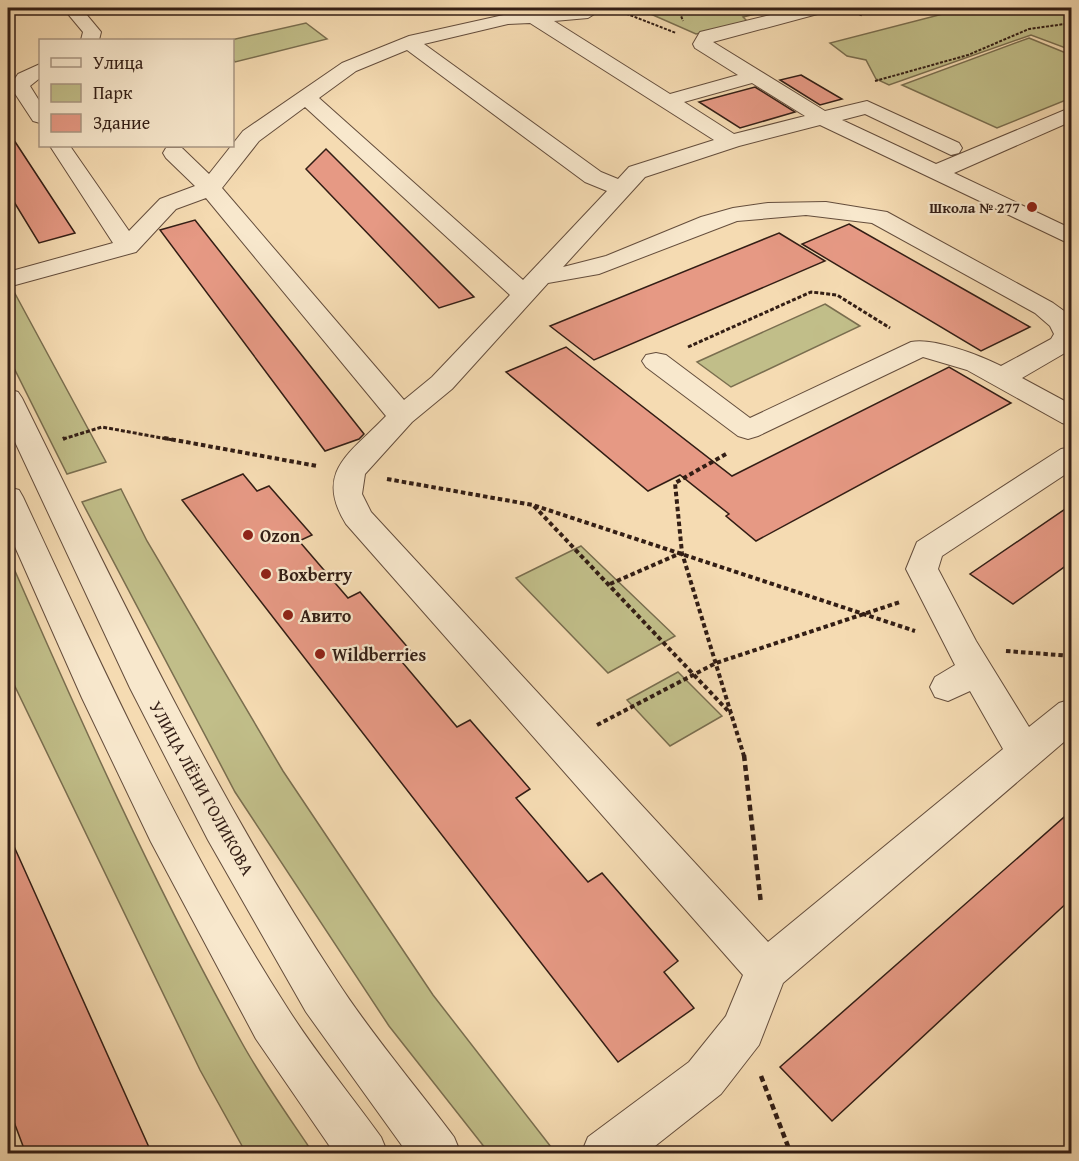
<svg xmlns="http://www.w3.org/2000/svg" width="1079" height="1161" viewBox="0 0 1079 1161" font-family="'Gentium Book Plus',serif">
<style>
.green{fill:#c1be89;stroke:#7a6e4f;stroke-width:1.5}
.building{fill:#e69984;stroke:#331e15;stroke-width:1.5}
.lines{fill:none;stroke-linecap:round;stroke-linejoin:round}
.minor-casing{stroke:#644d3c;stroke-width:2}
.path-far3{stroke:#331e15;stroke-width:2;stroke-dasharray:3 1.5;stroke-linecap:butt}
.path-far2{stroke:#331e15;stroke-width:3;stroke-dasharray:4 2;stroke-linecap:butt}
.path-far1{stroke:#331e15;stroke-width:4;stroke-dasharray:4.5 3;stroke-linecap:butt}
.path{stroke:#331e15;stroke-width:4.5;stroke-dasharray:6 4;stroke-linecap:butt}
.minor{fill:#f8e8cd;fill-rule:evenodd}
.poi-dot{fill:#8f2418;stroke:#f8e8cd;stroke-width:2}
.labels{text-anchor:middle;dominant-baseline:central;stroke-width:4.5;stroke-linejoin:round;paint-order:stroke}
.far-poi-label{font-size:15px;font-weight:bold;fill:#331e15;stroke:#f8e8cd;text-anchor:end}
.poi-label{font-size:18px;font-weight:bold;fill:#331e15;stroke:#f8e8cd;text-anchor:start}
.street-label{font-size:18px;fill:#331e15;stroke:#f8e8cd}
</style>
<rect width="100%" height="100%" fill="#f5dbb2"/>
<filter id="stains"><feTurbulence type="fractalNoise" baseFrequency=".00333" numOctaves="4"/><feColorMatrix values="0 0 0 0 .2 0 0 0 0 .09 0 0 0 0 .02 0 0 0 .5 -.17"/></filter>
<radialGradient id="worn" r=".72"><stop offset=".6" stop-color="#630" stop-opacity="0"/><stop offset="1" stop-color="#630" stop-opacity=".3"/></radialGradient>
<g class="green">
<polygon points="637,8 780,8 743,17 749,23 696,34"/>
<polygon points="966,8 1047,8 1071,15 1071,50 1031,35 889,85 876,79 866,60 847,56 830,43"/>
<polygon points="306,23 327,39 235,62 233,59 231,40"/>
<polygon points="1029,38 1071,55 1071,98 997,128 902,85"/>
<polygon points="12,288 106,462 67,474 8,356 8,289"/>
<polygon points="825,304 860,326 731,387 697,362"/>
<polygon points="121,489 147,541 283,771 433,995 551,1147 544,1153 489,1153 389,1026 235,792 82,502"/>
<polygon points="581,546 675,636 608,673 516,578"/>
<path d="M 8,555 C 80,720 154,885 242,1043 C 263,1081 289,1117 313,1153 L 246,1153 L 200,1070 L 8,672 Z"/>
<polygon points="678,672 722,716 670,746 627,700"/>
</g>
<g class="building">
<polygon points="801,75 842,99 820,105 780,80"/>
<polygon points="755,87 795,112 740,128 699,102"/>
<polygon points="8,131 48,192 75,233 39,243 8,192"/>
<polygon points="326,149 474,297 439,308 306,169"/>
<polygon points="195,220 364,434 359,439 325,451 160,230"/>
<polygon points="849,224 988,303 1030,327 981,351 802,244"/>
<polygon points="779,233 825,261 594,360 550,326"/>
<polygon points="566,347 732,476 949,367 1011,403 756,541 726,516 729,514 680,475 648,491 506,372"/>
<polygon points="243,474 257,491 269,486 312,535 299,541 348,598 360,592 410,650 397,656 457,727 470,720 530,789 516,798 588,882 602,873 678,961 664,972 694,1008 618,1062 182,500"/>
<polygon points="1071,505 1071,562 1013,604 970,574"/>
<polygon points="1071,811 1071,899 832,1121 780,1067"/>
<polygon points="8,833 152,1154 26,1154 8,1106"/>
</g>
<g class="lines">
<g class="minor-casing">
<g id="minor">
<polygon points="63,8 81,8 101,32 99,40 81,40 83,32"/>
<path d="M 581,8 L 604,8 L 588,18 L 554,21 L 670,94 L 738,75 L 695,48 L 693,44 L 700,32 L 799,8 L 828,8 L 825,12 L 713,42 L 825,111 L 867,101 L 959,143 L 962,148 L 959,153 L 951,155 L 865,114 L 842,120 L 936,164 L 1072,107 L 1072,121 L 954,173 L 1072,229 L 1072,245 L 820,125 L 739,146 L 645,177 L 563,267 L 606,256 L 701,217 L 733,208 L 768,203 L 826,202 L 887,212 L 1053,303 L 1071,316 L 1070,350 L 1022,378 L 1072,405 L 1072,426 L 1062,423 L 967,370 L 923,357 L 758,436 L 748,439 L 738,436 L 646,367 L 642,361 L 646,355 L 656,353 L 666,355 L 750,418 L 911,342 C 933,337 982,356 1001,366 L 1051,339 L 1054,334 L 1050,326 L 1035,313 L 872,223 L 806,215 L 737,221 L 599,274 L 548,283 L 452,389 L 412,422 L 365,474 L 362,494 L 371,512 L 768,942 L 1003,749 L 970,691 L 948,701 L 935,697 L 930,687 L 935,677 L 955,665 L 906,569 L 917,542 L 1061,449 L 1072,447 L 1072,470 L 942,556 L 938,569 L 976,641 L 1029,727 L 1059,703 L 1072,699 L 1072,735 L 783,983 L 759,1045 L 721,1094 L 645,1154 L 581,1154 L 588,1137 L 689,1062 L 726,1016 L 743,975 L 346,524 C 313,471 352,452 386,416 L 206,198 L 176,209 L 136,252 L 8,287 L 8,272 L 113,243 L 50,146 L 70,146 L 129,231 L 160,199 L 195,186 L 166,158 L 163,153 L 166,148 L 182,148 L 209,174 L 243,131 L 342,63 L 409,36 L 508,14 ZM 530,23 L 714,140 L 629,167 L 618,179 L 601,172 L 424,44 L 508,24 ZM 407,50 L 585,182 L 607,191 L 523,280 L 319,98 L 356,71 ZM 752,83 L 805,116 L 734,134 L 684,102 ZM 305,107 L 510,295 L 432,377 L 404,400 L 222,188 L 259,141 Z"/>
<polygon points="40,64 40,78 30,86 40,102 40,123 33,121 10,86 18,74"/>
<path d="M 8,389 L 18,392 L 22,398 C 120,596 215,796 337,981 C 372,1035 415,1085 454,1137 L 461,1154 L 408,1154 L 306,1012 L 208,840 L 130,688 L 8,427 Z"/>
<path d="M 8,487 L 19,490 L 23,497 C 104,671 184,847 288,1009 C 316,1053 350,1094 381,1137 L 388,1154 L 335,1154 L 256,1039 L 151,842 L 82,698 L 8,531 Z"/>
</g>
</g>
<g class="path-far3">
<polyline points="678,8 683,21"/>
<polyline points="847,8 863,16"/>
<polyline points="1059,8 1072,11"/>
<polyline points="622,12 676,33"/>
<polyline points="875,81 968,55 1029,29 1072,23"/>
</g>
<g class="path-far2">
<polyline points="688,347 811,292 837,295 890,328"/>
<polyline points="63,439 102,427 173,440"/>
</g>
<g class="path-far1">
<polyline points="164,438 317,466"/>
<polyline points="63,439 65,438"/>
<polyline points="726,454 675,483 682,553 744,756"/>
<polyline points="387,479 533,505 915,631"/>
<polyline points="534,506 731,714"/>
<polyline points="610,584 681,553"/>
<polyline points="1006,651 1072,656"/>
<polyline points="597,725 716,663 900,602"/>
</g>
<g class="path">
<polyline points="744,755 761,904"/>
<polyline points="761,1076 791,1154"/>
</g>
<use href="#minor" class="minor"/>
</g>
<g class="poi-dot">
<circle cx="1032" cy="207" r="6"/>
<circle cx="248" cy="535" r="6"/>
<circle cx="266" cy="574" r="6"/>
<circle cx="288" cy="615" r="6"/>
<circle cx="320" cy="654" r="6"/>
</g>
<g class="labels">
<g class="far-poi-label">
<text x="1020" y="207">Школа № 277</text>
</g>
<g class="poi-label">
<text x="260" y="535">Ozon</text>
<text x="278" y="574">Boxberry</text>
<text x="300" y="615">Авито</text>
<text x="332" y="654">Wildberries</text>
</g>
<g class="street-label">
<text transform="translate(202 788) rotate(61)">УЛИЦА ЛЁНИ ГОЛИКОВА</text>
</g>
</g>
<rect width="1079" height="1161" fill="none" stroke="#f5dbb2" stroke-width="30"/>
<rect x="9" y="9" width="1061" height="1143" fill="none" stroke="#331e15" stroke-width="3"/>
<rect x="15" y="15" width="1049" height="1131" fill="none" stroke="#331e15" stroke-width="1.5"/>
<rect x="39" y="39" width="195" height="108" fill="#f8e8cd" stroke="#a99783" stroke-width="1.5"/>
<rect x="51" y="58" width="30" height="9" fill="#f8e8cd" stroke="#a99783" stroke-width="1.5"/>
<text x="93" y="69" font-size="18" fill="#331e15">Улица</text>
<rect x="51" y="84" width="30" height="18" fill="#c1be89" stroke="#a99783" stroke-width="1.5"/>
<text x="93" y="99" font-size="18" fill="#331e15">Парк</text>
<rect x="51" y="114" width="30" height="18" fill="#e69984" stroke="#a99783" stroke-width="1.5"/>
<text x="93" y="129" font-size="18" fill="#331e15">Здание</text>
<rect width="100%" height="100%" filter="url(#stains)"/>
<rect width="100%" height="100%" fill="url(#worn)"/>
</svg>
